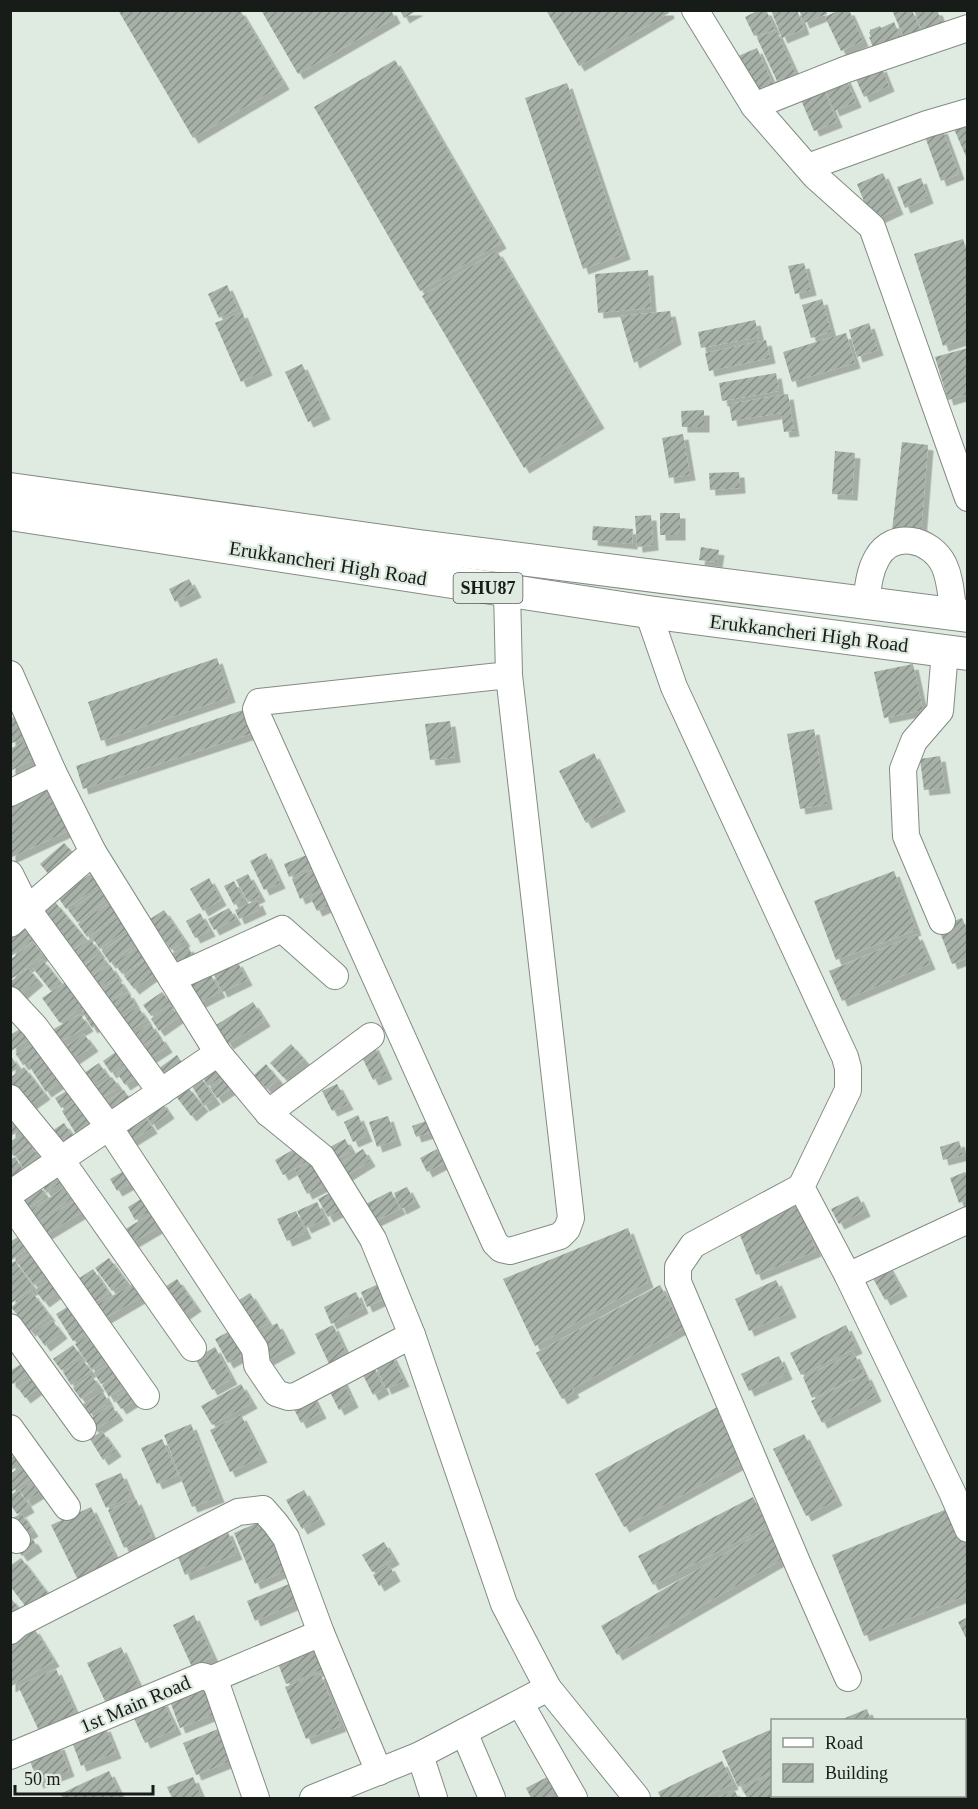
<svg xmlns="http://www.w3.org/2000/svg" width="978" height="1809" viewBox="0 0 978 1809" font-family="'Times New Roman',serif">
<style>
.building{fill:url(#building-hatch);filter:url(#shadow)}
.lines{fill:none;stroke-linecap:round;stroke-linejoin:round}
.minor-casing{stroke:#838c83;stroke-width:28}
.major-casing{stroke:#838c83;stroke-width:34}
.minor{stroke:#fff;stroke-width:26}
.major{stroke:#fff;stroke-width:32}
.labels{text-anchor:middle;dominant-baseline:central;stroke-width:4.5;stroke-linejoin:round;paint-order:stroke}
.shield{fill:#dfeae0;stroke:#545a55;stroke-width:1.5}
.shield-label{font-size:18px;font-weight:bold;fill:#181c19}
.street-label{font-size:20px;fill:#181c19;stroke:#dfeae0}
</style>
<defs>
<pattern id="building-hatch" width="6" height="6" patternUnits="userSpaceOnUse" patternTransform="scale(1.5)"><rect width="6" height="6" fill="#a7b1a8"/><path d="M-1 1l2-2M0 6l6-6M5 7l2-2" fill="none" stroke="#878f88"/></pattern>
<filter id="shadow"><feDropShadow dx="5.5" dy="5.5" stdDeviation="0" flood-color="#0004"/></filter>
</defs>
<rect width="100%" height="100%" fill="#dfeae0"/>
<g class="building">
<polygon points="118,10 240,10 284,84 193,138"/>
<polygon points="261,10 391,10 395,18 298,74"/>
<polygon points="400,10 418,10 404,18"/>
<polygon points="546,10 668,10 669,13 579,66"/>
<polygon points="759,10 766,10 775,29 762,35 761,33 754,36 745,17"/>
<polygon points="771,10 797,10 804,29 782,38"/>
<polygon points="799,10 826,10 827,14 804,23"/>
<polygon points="839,10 849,10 863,41 841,51 825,17"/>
<polygon points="892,10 912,10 921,31 904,38"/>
<polygon points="914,10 937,10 943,25 923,33"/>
<polygon points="894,22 901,38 874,50 869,37 871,37 869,32 870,32 870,30 880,26 881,28"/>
<polygon points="776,30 800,83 779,92 774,82 777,81 757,38"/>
<polygon points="757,48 775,89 754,98 736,57"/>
<polygon points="395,60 501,243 420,291 314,107"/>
<polygon points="881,66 889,86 864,97 855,77"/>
<polygon points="845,77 856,102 834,111 824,85"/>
<polygon points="567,83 625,254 583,269 525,98"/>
<polygon points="822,85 837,122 814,131 799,95"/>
<polygon points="968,123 968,161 954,129"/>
<polygon points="942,128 959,174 941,181 924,134"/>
<polygon points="883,173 898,209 872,221 857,184"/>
<polygon points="921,178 928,198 905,208 897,187"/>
<polygon points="963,239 968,255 968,338 943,346 914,254"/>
<polygon points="497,251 599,423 524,468 422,296"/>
<polygon points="804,263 811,290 795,294 788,266"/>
<polygon points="648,270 651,308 598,313 595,274"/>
<polygon points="227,285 238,309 219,318 208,294"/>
<polygon points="822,299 831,332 811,338 802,305"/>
<polygon points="670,311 676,339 634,363 620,316"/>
<polygon points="242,312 267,370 241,382 215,323"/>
<polygon points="755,320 759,337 701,348 698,332"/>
<polygon points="869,323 878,350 857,357 849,330"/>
<polygon points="846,333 855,363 792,382 783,352"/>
<polygon points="766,340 770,358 709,371 705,353"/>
<polygon points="968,348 968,394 948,400 935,357"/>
<polygon points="302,364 325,414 308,422 285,372"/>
<polygon points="776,373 779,391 722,401 719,383"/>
<polygon points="788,394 794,431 784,432 781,413 732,421 729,404"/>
<polygon points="704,410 704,427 682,427 681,411"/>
<polygon points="683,434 690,475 669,478 662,438"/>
<polygon points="902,442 928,445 921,533 892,531"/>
<polygon points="835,451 855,453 852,495 832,494"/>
<polygon points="739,472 740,488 710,490 709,473"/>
<rect x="660" y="513" width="20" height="22"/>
<polygon points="651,515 653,545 637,547 635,516"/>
<polygon points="593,526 633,529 632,544 592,540"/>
<polygon points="701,547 719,550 717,562 699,560"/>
<polygon points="189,579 196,592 175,602 169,589"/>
<polygon points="217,658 230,697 101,741 88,702"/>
<polygon points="913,664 923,710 884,718 874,672"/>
<polygon points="246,709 253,733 83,789 76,766"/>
<polygon points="16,716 26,737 10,744 10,719"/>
<polygon points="450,721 455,757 430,760 425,724"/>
<polygon points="814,729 827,804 800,809 787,734"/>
<polygon points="31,738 40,756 10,771 10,749"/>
<polygon points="594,753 620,806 586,823 559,771"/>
<polygon points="940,756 945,788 924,790 920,759"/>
<polygon points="48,783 70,830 10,858 10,801"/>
<polygon points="64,843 78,858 53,879 40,864"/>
<polygon points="266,853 280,883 264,890 250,861"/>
<polygon points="312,853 317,866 289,877 284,864"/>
<polygon points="317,868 325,888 300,899 292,879"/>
<polygon points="894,871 916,930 836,960 814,901"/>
<polygon points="92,873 101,884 66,909 58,897"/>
<polygon points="248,874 260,896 248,902 236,880"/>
<polygon points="209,878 221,900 203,911 190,889"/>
<polygon points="234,881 244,900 234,905 224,886"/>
<polygon points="99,889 107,900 77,922 69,911"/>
<polygon points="327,889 333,904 317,911 310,897"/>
<polygon points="257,900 261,909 239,919 235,910"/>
<polygon points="55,902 86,939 68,954 37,917"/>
<polygon points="109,903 118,914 87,937 78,924"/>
<polygon points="229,908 236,919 214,930 208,919"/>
<polygon points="164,910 185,941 171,950 150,919"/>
<polygon points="200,913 210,931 195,938 186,921"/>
<polygon points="118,917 127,929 100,949 91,936"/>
<polygon points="962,918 968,932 968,958 952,964 938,927"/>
<polygon points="24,926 34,939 10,957 10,936"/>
<polygon points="132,930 140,941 110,963 102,951"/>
<polygon points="917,934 930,964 842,1001 829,971"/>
<polygon points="90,939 100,953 79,968 69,954"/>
<polygon points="33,942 43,955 10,980 10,960"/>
<polygon points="140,945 148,957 122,974 114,963"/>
<polygon points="188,946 194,959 172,969 166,956"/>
<polygon points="100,954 107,964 87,978 80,969"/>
<polygon points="42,959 61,983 51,991 32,967"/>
<polygon points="146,959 156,973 134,989 124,976"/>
<polygon points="237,961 247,980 222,992 213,973"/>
<polygon points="110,965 117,976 95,990 88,979"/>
<polygon points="28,968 38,980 18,997 10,989 10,982"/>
<polygon points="210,973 220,992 197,1004 187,984"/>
<polygon points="118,978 126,990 107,1003 99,991"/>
<polygon points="70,979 87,1004 60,1023 42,998"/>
<polygon points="128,992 135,1004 115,1017 107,1005"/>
<polygon points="162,992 170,1002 151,1016 143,1005"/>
<polygon points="253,1002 265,1021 228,1044 216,1025"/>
<polygon points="92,1005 102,1022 92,1028 82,1011"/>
<polygon points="170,1005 179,1017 159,1031 151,1019"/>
<polygon points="138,1007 147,1020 126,1033 117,1020"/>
<polygon points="80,1014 88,1026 60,1042 52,1030"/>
<polygon points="150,1023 157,1034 139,1047 131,1036"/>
<polygon points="25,1026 32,1037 11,1051 10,1035"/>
<polygon points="84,1034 93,1046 71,1061 63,1049"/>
<polygon points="160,1036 167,1047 147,1060 139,1049"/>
<polygon points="40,1039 47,1050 23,1065 16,1054"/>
<polygon points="291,1044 304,1059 283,1077 270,1063"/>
<polygon points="373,1044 387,1074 373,1080 359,1051"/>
<polygon points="123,1047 132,1059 111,1073 103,1061"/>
<polygon points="45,1053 64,1080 46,1092 28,1064"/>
<polygon points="10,1055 19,1068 10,1073"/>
<polygon points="177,1055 186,1069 167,1082 158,1069"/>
<polygon points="134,1061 142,1074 125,1085 117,1073"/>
<polygon points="99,1063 107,1075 86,1089 78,1077"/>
<polygon points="266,1064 278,1079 267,1089 254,1075"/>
<polygon points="24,1067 45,1094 28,1106 10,1083 10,1078"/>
<polygon points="217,1067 223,1076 208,1086 202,1077"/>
<polygon points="200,1076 215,1099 204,1106 190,1083"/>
<polygon points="112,1077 119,1087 99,1100 92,1090"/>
<polygon points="225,1078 232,1088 217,1098 210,1088"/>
<polygon points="337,1084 348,1104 332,1111 322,1091"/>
<polygon points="187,1086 203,1106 191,1116 175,1095"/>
<polygon points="73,1087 79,1097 61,1108 55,1098"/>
<polygon points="124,1090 132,1102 112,1115 104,1103"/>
<polygon points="80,1099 95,1123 76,1134 62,1111"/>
<polygon points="161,1101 169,1113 152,1125 144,1112"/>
<polygon points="142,1112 152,1128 131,1141 121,1125"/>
<polygon points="358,1115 367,1136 353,1142 344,1122"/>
<polygon points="388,1116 396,1140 377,1147 369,1122"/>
<polygon points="12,1117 21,1129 10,1137 10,1119"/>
<polygon points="429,1120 432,1132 416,1137 412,1126"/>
<polygon points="64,1123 73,1136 56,1147 47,1134"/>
<polygon points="24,1132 32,1143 14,1156 10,1152 10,1142"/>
<polygon points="345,1139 352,1151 333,1161 326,1149"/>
<polygon points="959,1141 963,1155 943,1160 940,1147"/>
<polygon points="303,1144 311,1159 283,1175 275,1160"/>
<polygon points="31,1146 40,1158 24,1169 16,1156"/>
<polygon points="363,1149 370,1161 341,1179 334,1167"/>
<polygon points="437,1149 444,1163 427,1172 420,1158"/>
<polygon points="15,1157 23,1170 10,1178 10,1160"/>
<polygon points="318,1158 331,1182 307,1194 295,1170"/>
<polygon points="58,1168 66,1179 47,1193 39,1182"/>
<polygon points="129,1168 136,1180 117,1191 110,1179"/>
<polygon points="965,1172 968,1177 968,1200 959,1203 950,1178"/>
<polygon points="38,1184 46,1196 23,1212 15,1199"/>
<polygon points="407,1187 415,1202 401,1209 394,1193"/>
<polygon points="64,1188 71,1199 32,1225 25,1214"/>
<polygon points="335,1190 345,1208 328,1217 318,1199"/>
<polygon points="391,1191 400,1209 369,1224 360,1207"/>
<polygon points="146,1196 154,1209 135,1220 128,1207"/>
<polygon points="858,1196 865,1211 839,1224 831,1209"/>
<polygon points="74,1201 81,1213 40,1238 33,1226"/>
<polygon points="317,1202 325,1219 306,1228 297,1211"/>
<polygon points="798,1204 816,1251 756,1275 737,1228"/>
<polygon points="156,1211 164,1224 125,1247 117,1234"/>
<polygon points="296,1211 306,1233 287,1241 277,1219"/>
<polygon points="628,1228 648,1282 535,1346 503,1279"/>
<polygon points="21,1235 30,1247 12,1260 10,1257 10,1242"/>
<polygon points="34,1250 50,1275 34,1285 17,1262"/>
<polygon points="109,1258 126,1281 112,1291 95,1268"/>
<polygon points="15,1261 34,1288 10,1304 10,1264"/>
<polygon points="887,1264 902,1291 885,1300 870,1273"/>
<polygon points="93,1269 109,1293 94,1303 78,1279"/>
<polygon points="55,1276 63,1288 44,1302 35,1290"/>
<polygon points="177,1279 196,1306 176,1320 157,1292"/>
<polygon points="776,1280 791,1312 749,1331 735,1299"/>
<polygon points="385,1281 392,1295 367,1307 361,1292"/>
<polygon points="137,1282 145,1295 104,1319 96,1305"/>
<polygon points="660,1285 683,1328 572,1389 574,1392 562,1399 536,1353"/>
<polygon points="32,1292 50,1316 30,1331 11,1307"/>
<polygon points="356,1292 363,1308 331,1324 324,1307"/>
<polygon points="250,1293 269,1323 251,1333 233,1304"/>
<polygon points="77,1301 93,1329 73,1341 56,1314"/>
<polygon points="52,1320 62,1333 45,1346 35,1332"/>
<polygon points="277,1323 290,1348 268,1360 255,1335"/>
<polygon points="333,1325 349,1359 331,1368 315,1334"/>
<polygon points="846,1325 857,1348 801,1375 790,1353"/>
<polygon points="237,1327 250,1351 228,1363 215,1339"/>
<polygon points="95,1331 111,1358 92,1370 75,1344"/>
<polygon points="73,1345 81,1356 61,1370 53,1359"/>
<polygon points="215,1347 232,1379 212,1390 195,1358"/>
<polygon points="854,1353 864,1374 812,1398 803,1377"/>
<polygon points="391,1354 404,1381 386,1389 374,1362"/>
<polygon points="779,1356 787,1374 749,1391 741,1374"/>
<polygon points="82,1359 91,1371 71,1385 63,1372"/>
<polygon points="26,1361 33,1371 13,1384 10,1381 10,1371"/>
<polygon points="113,1361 120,1371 101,1384 94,1373"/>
<polygon points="373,1365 384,1389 373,1395 361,1371"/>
<polygon points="37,1374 44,1384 25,1398 18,1388"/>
<polygon points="120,1374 128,1385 109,1397 102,1385"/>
<polygon points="866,1374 876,1396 822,1423 811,1401"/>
<polygon points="91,1375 99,1386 81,1399 73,1388"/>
<polygon points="342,1379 353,1402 339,1410 327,1386"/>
<polygon points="241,1384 252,1403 212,1425 201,1406"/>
<polygon points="133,1386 140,1397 121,1409 114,1398"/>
<polygon points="103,1392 109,1403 90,1414 83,1404"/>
<polygon points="311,1393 321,1413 301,1423 291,1403"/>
<polygon points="111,1405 118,1415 95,1430 88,1420"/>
<polygon points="719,1406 748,1459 624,1527 595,1474"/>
<polygon points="241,1415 262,1457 230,1472 210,1430"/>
<polygon points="191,1424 219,1497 192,1507 164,1435"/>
<polygon points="102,1431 116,1451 103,1460 90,1439"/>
<polygon points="804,1434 837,1500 806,1516 773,1449"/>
<polygon points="162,1439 178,1475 157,1484 141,1448"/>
<polygon points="17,1454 23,1463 10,1471 10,1458"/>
<polygon points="21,1467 30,1479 10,1493 10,1474"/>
<polygon points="121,1473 131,1496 106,1508 95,1484"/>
<polygon points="32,1482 39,1493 26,1501 20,1490"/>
<polygon points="19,1490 29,1507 17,1514 10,1504 10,1495"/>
<polygon points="304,1490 320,1519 302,1529 286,1500"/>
<polygon points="753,1497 768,1526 653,1585 638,1556"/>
<polygon points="136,1499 152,1537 124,1548 108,1510"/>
<polygon points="91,1507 117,1561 78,1580 51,1525"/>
<polygon points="952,1507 968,1547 968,1595 864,1636 832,1555"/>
<polygon points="21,1513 33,1531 18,1540 10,1520"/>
<polygon points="264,1520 285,1571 255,1584 234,1533"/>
<polygon points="774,1525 791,1554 617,1655 601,1626"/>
<polygon points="227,1530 237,1554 185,1575 176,1552"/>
<polygon points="32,1538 37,1546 22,1556 17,1549"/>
<polygon points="384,1542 394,1559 372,1572 362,1555"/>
<polygon points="21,1558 49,1595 29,1611 10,1586 10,1566"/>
<polygon points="389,1565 395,1576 379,1586 373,1575"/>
<polygon points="289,1584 297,1603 255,1621 247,1601"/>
<polygon points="10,1597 21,1611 10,1619"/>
<polygon points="194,1615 213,1657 192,1667 173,1625"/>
<polygon points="968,1617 968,1642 958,1622"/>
<polygon points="34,1628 54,1661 10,1687 10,1642"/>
<polygon points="314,1641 324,1669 286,1684 275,1656"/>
<polygon points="121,1647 140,1688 106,1703 87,1663"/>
<polygon points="56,1669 77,1716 40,1733 18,1686"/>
<polygon points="320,1673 341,1726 306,1739 285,1687"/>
<polygon points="206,1682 217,1713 180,1728 168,1696"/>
<polygon points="162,1700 176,1729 145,1743 132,1714"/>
<polygon points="867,1709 871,1720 840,1720"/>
<polygon points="105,1726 116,1753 81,1766 71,1739"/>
<polygon points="223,1727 236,1759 196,1775 183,1743"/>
<polygon points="772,1729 772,1772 738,1787 722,1751"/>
<polygon points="59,1744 69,1771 38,1783 28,1755"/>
<polygon points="722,1761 733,1784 703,1798 661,1798 658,1792"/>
<polygon points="109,1771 122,1798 63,1798 60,1794"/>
<polygon points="772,1774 772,1796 783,1796 784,1797 747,1798 742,1788"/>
<polygon points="549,1776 557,1793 546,1798 531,1798 526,1788"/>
<polygon points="193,1777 202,1798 172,1798 167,1787"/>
<polygon points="734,1790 739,1798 717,1798"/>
</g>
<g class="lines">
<g class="minor-casing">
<g id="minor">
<polyline points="695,10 754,106"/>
<polyline points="968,28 847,69 754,106 815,176 872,227 968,498"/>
<polyline points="808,167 927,124 968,112"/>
<polyline points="507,591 509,675 571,1218 567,1229 560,1236 510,1251 501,1249 495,1243 259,719 256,709 259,702 509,675"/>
<path d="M 866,603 C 868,588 869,572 877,558 C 892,530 931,538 944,565 C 951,580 951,598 954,615"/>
<polyline points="648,612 674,687 845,1057 848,1068 848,1090 801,1187 848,1276 952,1492 968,1529"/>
<polyline points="10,674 53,772 93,852"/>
<polyline points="10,793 53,772"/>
<polyline points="10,874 28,910 161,1092"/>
<polyline points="942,921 906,836 903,769 914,741 940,711 945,651"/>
<polyline points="10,924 93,852 218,1053 268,1113 322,1157 373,1239 412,1335 504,1604 548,1688 637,1798"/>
<polyline points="172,979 282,929 335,976"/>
<polyline points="10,1000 35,1027 109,1127 255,1349 257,1365 276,1393 288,1397 296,1396 412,1335"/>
<polyline points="10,1098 61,1160 193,1348"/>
<polyline points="268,1113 371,1036"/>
<polyline points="801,1187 693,1245 678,1267 678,1282 800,1569 848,1678"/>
<polyline points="10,1194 218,1053"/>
<polyline points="10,1203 146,1396"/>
<polyline points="848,1276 968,1220"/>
<polyline points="10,1327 83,1428"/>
<polyline points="10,1428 67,1507"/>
<polyline points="10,1531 17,1540"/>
<polyline points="10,1631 18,1624 238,1512 263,1509 276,1524 286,1538 321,1633 379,1772"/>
<polyline points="212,1679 321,1633"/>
<polyline points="520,1703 574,1798"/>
<polyline points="464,1732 492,1798"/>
<polyline points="420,1755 434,1798"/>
<polyline points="964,1755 968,1753"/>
<polyline points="10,1756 202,1676 212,1679 217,1686 256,1798"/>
<polyline points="911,1796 912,1798"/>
<polyline points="313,1798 420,1755 548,1688"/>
<polyline points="803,1798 810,1796"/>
</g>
</g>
<g class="major-casing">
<g id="major">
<polyline points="10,489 419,546 968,616"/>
<polyline points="10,514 648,612 968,654"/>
</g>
</g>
<use href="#minor" class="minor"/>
<use href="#major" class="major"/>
</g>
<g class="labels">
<rect class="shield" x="453.5" y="573" width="69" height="30" rx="4.5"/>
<g class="shield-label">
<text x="488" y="588">SHU87</text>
</g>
<g class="street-label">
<text transform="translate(328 563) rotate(9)">Erukkancheri High Road</text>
<text transform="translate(809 633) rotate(7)">Erukkancheri High Road</text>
<text transform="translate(135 1704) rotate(-23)">1st Main Road</text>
</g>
</g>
<rect width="978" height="1809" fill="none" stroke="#181c19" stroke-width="24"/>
<rect x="771" y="1719" width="195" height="78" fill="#dfeae0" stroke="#8f9890" stroke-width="1.5"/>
<rect x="783" y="1738" width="30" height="9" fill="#ffffff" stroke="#8f9890" stroke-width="1.5"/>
<text x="825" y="1749" font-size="18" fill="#181c19">Road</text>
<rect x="783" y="1764" width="30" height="18" fill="url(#building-hatch)" stroke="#8f9890" stroke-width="1.5"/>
<text x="825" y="1779" font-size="18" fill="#181c19">Building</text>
<path d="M15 1785v9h138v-9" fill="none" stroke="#181c19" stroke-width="3"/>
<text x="24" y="1785" font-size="18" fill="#181c19" stroke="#dfeae0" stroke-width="4.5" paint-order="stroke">50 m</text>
</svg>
